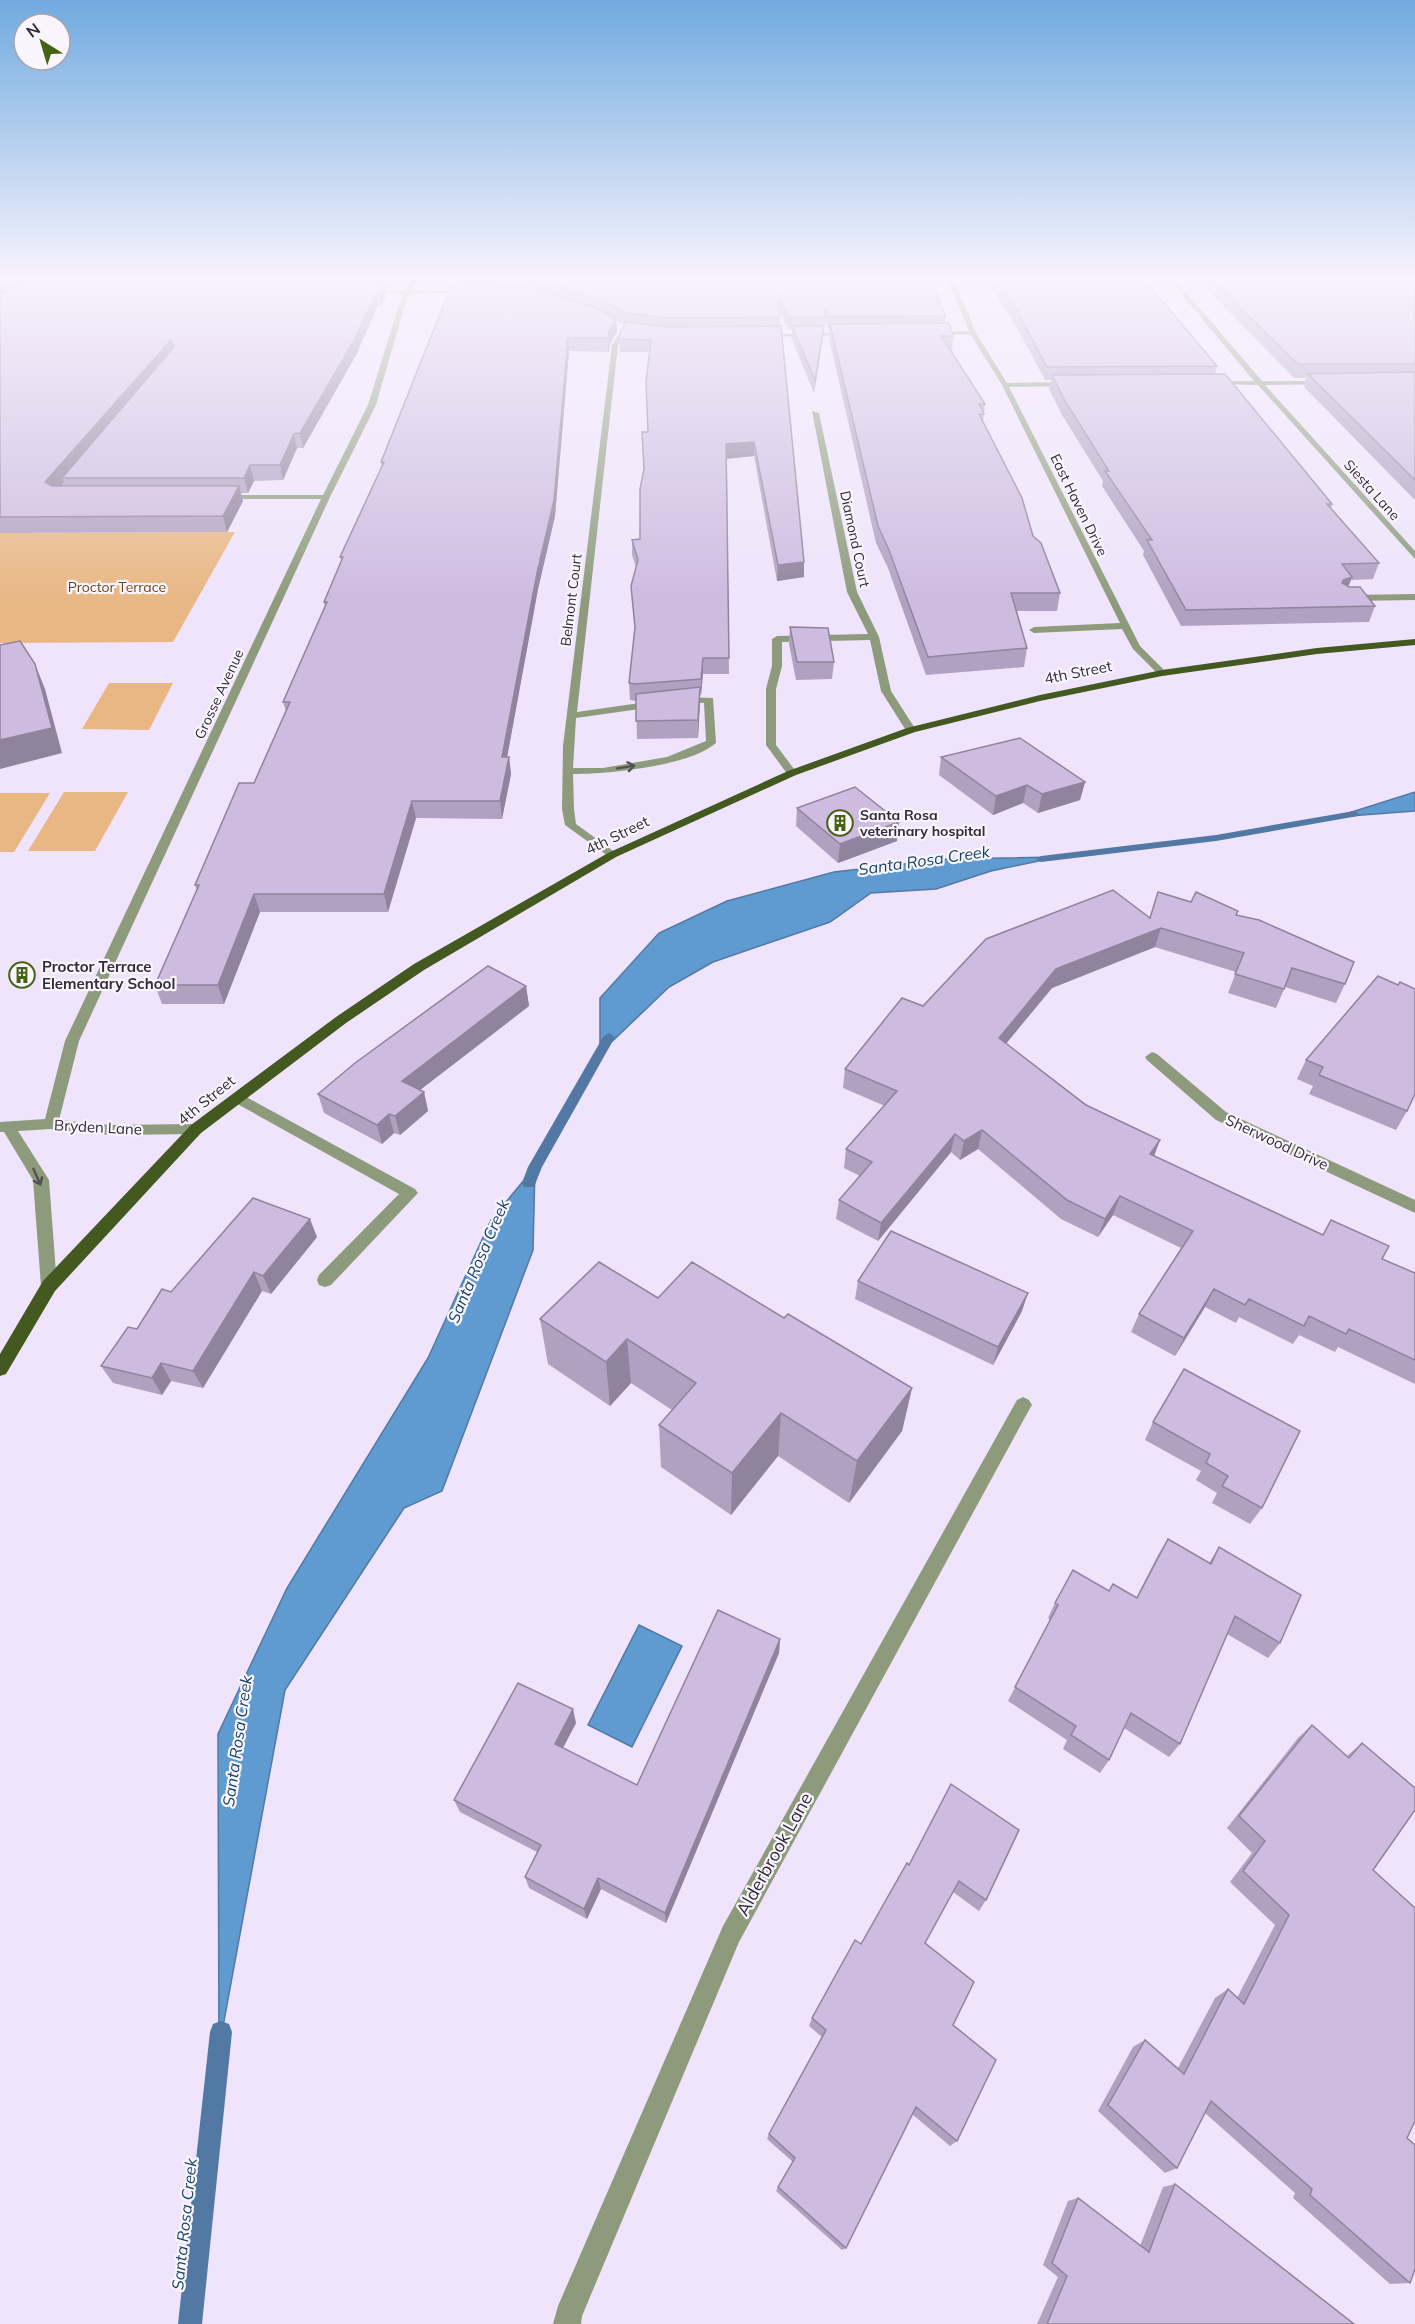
<svg xmlns="http://www.w3.org/2000/svg" width="1415" height="2324" viewBox="0 0 1415 2324" font-family="Mulish,sans-serif">
<style>
.green{fill:#e8b784}
.water{fill:#5f9ad1;stroke:#5279a4;stroke-width:1.5}
.lines{fill:none;stroke-linecap:round;stroke-linejoin:round}
.stream{fill:#5279a4;fill-rule:evenodd}
.minor{fill:#8d9b7c;fill-rule:evenodd}
.major{fill:#435920;fill-rule:evenodd}
.wall{fill:#b0a1c1;fill-rule:evenodd}
.shaded-wall{fill:#90839d}
.building{fill:#cdbbe0;stroke:#90839d;stroke-width:1.5}
.oneway{stroke:#525251}
.labels{text-anchor:middle;dominant-baseline:central;stroke-width:4.5;stroke-linejoin:round;paint-order:stroke}
.far-street-label{font-size:14px;fill:#332b3a;stroke:#f9f5fc}
.far-park-label{font-size:14px;fill:#6c4618;stroke:#f9f5fc}
.far-poi-label{font-size:14px;font-weight:bold;fill:#332b3a;stroke:#f9f5fc;text-anchor:start}
.street-label{font-size:15px;fill:#332b3a;stroke:#f9f5fc}
.poi-label{font-size:15px;font-weight:bold;fill:#332b3a;stroke:#f9f5fc;text-anchor:start}
.water-label{font-size:16px;font-style:italic;fill:#174368;stroke:#f9f5fc}
.near-street-label{font-size:18px;fill:#332b3a;stroke:#f9f5fc}
</style>
<rect width="100%" height="100%" fill="#efe4fb"/>
<g class="green">
<polygon points="235,532 173,642 0,643 0,533"/>
<polygon points="109,683 173,683 149,730 82,729"/>
<polygon points="64,792 128,792 95,851 28,851"/>
<polygon points="0,793 50,793 14,852 0,852"/>
</g>
<g class="water">
<polygon points="1415,792 1415,811 1336,817"/>
<polygon points="1058,857 991,871 936,889 871,893 830,922 713,962 669,987 600,1053 600,998 659,933 727,901 834,872 948,859"/>
<polygon points="535,1167 533,1250 442,1491 404,1508 285,1690 219,2048 218,1734 287,1588 428,1358 491,1220"/>
<polygon points="639,1625 682,1646 632,1747 588,1725"/>
</g>
<g class="lines">
<g class="stream">
<polygon points="1354,811 1359,814 1358,816 1216,841 1041,862 1036,859 1041,856 1216,835"/>
<polygon points="609,1033 615,1037 542,1167 534,1187 524,1187 522,1183 528,1167 603,1037"/>
<polygon points="221,2021 229,2024 232,2032 202,2324 178,2324 210,2032 213,2024"/>
</g>
<g class="minor">
<polygon points="36,277 42,277 0,310 0,305"/>
<polygon points="412,277 418,277 412,290 473,292 410,294 404,308 376,405 330,497 79,1041 59,1120 110,1125 196,1124 203,1129 196,1134 110,1135 51,1129 18,1131 49,1180 57,1286 55,1291 49,1293 43,1291 41,1286 33,1180 4,1132 0,1132 0,1122 45,1119 65,1041 321,499 221,499 217,497 221,495 323,495 368,405 398,308 404,294 362,292 406,290"/>
<polygon points="947,277 953,277 976,333 1007,383 1071,382 1074,384 1071,386 1009,387 1140,646 1165,671 1165,675 1159,675 1133,649 1122,629 1034,633 1029,630 1034,627 1120,623 1002,385 971,335 931,333 969,331"/>
<polygon points="1167,277 1173,277 1262,381 1325,381 1323,384 1265,385 1415,551 1415,559 1258,385 1210,384 1212,381 1254,381"/>
<path d="M 623,328 L 626,330 L 618,345 L 577,712 L 654,701 L 659,704 L 654,707 L 576,718 L 573,768 L 603,768 L 667,757 L 706,741 L 704,703 L 677,702 L 676,700 L 681,697 L 713,698 L 716,743 C 690,766 609,774 573,774 L 574,809 L 576,824 L 616,853 L 616,857 L 612,859 L 565,825 L 562,809 L 563,746 L 612,345 Z"/>
<polygon points="850,332 852,335 763,337 760,335"/>
<polygon points="812,411 819,413 857,592 879,637 891,691 916,730 907,732 881,691 870,640 782,642 782,666 776,689 776,745 797,773 792,776 788,775 766,745 766,689 772,666 772,639 777,636 868,634 847,592"/>
<polygon points="1415,594 1415,600 1349,601 1344,598 1349,595"/>
<polygon points="1152,1052 1157,1054 1226,1112 1415,1200 1415,1213 1216,1120 1147,1060 1145,1057"/>
<polygon points="237,1092 415,1189 418,1193 331,1285 325,1287 319,1285 317,1280 319,1275 399,1194 232,1101 230,1097"/>
<polygon points="1023,1397 1029,1400 1032,1405 1029,1410 739,1942 582,2316 581,2324 553,2324 558,2306 723,1926 1017,1400"/>
</g>
<polygon class="major" points="1415,639 1415,645 1317,654 1162,676 1040,701 915,732 796,775 616,857 424,970 346,1023 201,1133 55,1291 6,1374 0,1376 0,1354 43,1281 191,1125 336,1017 414,964 608,853 788,771 907,728 1040,695 1162,670 1317,648"/>
</g>
<g class="wall">
<path d="M 0,277 L 397,277 L 391,288 L 385,288 L 386,296 L 381,306 L 378,305 L 356,355 L 303,448 L 297,448 L 283,480 L 254,481 L 248,493 L 241,493 L 243,501 L 227,532 L 0,533 ZM 30,279 L 31,284 L 24,284 ZM 5,288 L 12,288 L 6,292 Z"/>
<polygon points="456,277 931,277 945,316 945,323 953,336 952,351 951,351 985,404 983,422 1033,536 1060,593 1057,611 1017,611 1027,648 1024,667 926,675 888,568 876,543 829,338 830,330 828,330 826,322 824,330 823,330 823,338 814,393 791,338 792,330 788,330 780,311 780,326 804,577 777,581 754,456 727,458 729,674 703,674 701,695 700,695 698,738 637,739 636,701 630,700 629,683 635,631 631,586 636,567 632,555 632,540 640,539 644,470 648,432 650,352 620,352 619,339 624,325 616,321 617,332 610,344 609,352 569,351 555,516 538,589 507,757 509,757 511,774 502,819 416,818 388,912 260,912 224,1004 162,1004 155,985 197,891 195,885 254,783 286,711 283,702 325,607 324,602 341,560 340,557 382,467 381,462 457,284"/>
<polygon points="984,277 1142,277 1217,366 1215,374 1332,504 1331,509 1379,563 1373,579 1351,580 1348,586 1375,606 1369,622 1181,626 1143,555 1144,551 1102,486 1103,481 1062,415 1049,389 1051,380 1045,380 1016,326"/>
<polygon points="1195,277 1415,277 1415,500 1304,387 1306,378 1294,378"/>
<polygon points="790,627 834,662 832,679 796,680 789,644"/>
<polygon points="941,757 1085,782 1080,800 1038,813 1023,803 993,815 939,775"/>
<polygon points="797,808 897,841 838,863 796,826"/>
<polygon points="1236,915 1345,984 1336,1003 1285,987 1276,1008 1228,993 1236,972 1155,947 1052,988 1006,1043 1154,1156 1323,1235 1331,1220 1382,1259 1415,1273 1415,1384 1338,1347 1335,1352 1299,1335 1293,1344 1239,1317 1236,1323 1205,1307 1175,1356 1131,1332 1139,1314 1181,1248 1113,1215 1098,1237 1061,1219 978,1149 960,1160 951,1152 878,1241 836,1219 839,1200 860,1176 844,1168 846,1149 885,1106 843,1088 845,1069 923,1006 1150,918"/>
<polygon points="1378,976 1407,1111 1396,1130 1309,1094 1313,1086 1297,1079 1306,1060"/>
<polygon points="526,986 529,1006 420,1090 424,1092 428,1111 400,1135 394,1133 382,1144 324,1113 318,1094"/>
<polygon points="317,1237 271,1294 262,1291 203,1388 171,1381 162,1395 113,1383 101,1366 171,1292"/>
<polygon points="858,1281 1022,1311 993,1365 855,1299"/>
<polygon points="658,1298 784,1318 912,1388 902,1431 849,1503 778,1456 731,1515 661,1467 659,1425 672,1410 631,1383 610,1406 548,1364 540,1319"/>
<polygon points="1184,1369 1262,1508 1250,1524 1212,1503 1217,1493 1196,1480 1201,1471 1145,1440 1153,1422"/>
<polygon points="1168,1539 1209,1563 1219,1547 1280,1643 1268,1658 1227,1634 1180,1744 1169,1757 1124,1728 1109,1760 1100,1773 1063,1749 1067,1740 1008,1701 1050,1620 1048,1618 1055,1603 1109,1591 1136,1598 1158,1555"/>
<polygon points="780,1639 779,1653 666,1923 601,1889 587,1919 529,1888 525,1877 537,1852 460,1812 454,1800 576,1723 563,1748 637,1785"/>
<polygon points="1312,1725 1347,1756 1362,1743 1373,1870 1407,2138 1410,2283 1390,2284 1293,2198 1295,2193 1205,2113 1177,2168 1165,2173 1098,2111 1133,2047 1145,2040 1178,2068 1215,1998 1228,1989 1237,1998 1275,1925 1230,1882 1252,1853 1227,1828 1298,1738"/>
<polygon points="951,1784 986,1900 979,1911 953,1892 925,1943 953,2025 957,2141 950,2146 912,2114 846,2248 842,2250 776,2191 793,2162 767,2139 769,2134 822,2037 809,2026 812,2018 861,1944 909,1865"/>
<polygon points="1175,2184 1354,2324 1037,2324 1058,2277 1043,2265 1068,2201 1078,2198 1140,2246 1163,2187"/>
</g>
<g class="shaded-wall">
<polygon points="14,277 29,277 30,279 18,288"/>
<polygon points="389,277 397,277 391,288"/>
<polygon points="3,284 8,296 0,302 0,286"/>
<polygon points="384,284 386,296 381,306 379,293"/>
<polygon points="376,293 378,305 356,355 303,448 300,433"/>
<polygon points="616,319 617,332 610,344 609,352 608,338 609,331"/>
<polygon points="824,326 823,338 814,393 815,380"/>
<polygon points="568,338 569,351 555,516 538,589 504,774 502,757"/>
<polygon points="171,340 174,354 62,478 64,482 51,497 45,482"/>
<polygon points="294,434 297,448 283,480 280,465"/>
<polygon points="754,442 754,456 726,459 726,444"/>
<polygon points="250,465 254,481 248,493 244,478"/>
<polygon points="239,486 243,501 227,532 223,516"/>
<polygon points="804,562 804,577 777,581 778,565"/>
<polygon points="1352,577 1346,593 1337,596 1343,580"/>
<polygon points="703,658 703,674 701,695 701,679"/>
<polygon points="35,664 45,689 62,753 0,769 0,740"/>
<polygon points="700,687 700,705 698,738 698,720"/>
<polygon points="509,757 511,774 502,819 500,801"/>
<polygon points="1085,782 1080,800 1038,813 1042,794"/>
<polygon points="1027,785 1023,803 993,815 996,796"/>
<polygon points="412,801 416,818 388,912 384,894"/>
<polygon points="899,822 897,841 838,863 840,844"/>
<polygon points="254,894 260,912 224,1004 218,985"/>
<polygon points="1161,928 1155,947 1052,988 995,1057 999,1038 1056,969"/>
<polygon points="526,986 529,1006 407,1100 402,1081"/>
<polygon points="424,1092 428,1111 400,1135 395,1116"/>
<polygon points="389,1114 394,1133 382,1144 377,1125"/>
<polygon points="982,1130 978,1149 960,1160 964,1141"/>
<polygon points="955,1134 951,1152 878,1241 881,1223"/>
<polygon points="1160,1140 1153,1159 1150,1154"/>
<polygon points="1120,1196 1113,1215 1098,1237 1105,1219"/>
<polygon points="310,1219 317,1237 271,1294 263,1276"/>
<polygon points="254,1272 262,1291 203,1388 193,1371"/>
<polygon points="1214,1289 1205,1307 1175,1356 1184,1338"/>
<polygon points="1028,1293 1022,1311 993,1365 998,1347"/>
<polygon points="627,1339 631,1383 610,1406 606,1362"/>
<polygon points="161,1363 171,1381 162,1395 152,1378"/>
<polygon points="912,1388 902,1431 849,1503 857,1461"/>
<polygon points="781,1413 778,1456 731,1515 732,1473"/>
<polygon points="780,1639 779,1653 666,1923 665,1913"/>
<polygon points="573,1709 576,1723 558,1757 555,1744"/>
<polygon points="598,1878 601,1889 587,1919 584,1909"/>
</g>
<g class="building">
<polygon points="476,277 931,277 945,316 828,317 826,309 825,317 788,317 778,293 780,317 669,318 625,313 611,305 561,286 534,280"/>
<polygon points="994,277 1142,277 1217,366 1047,367 1018,313"/>
<polygon points="1209,277 1415,277 1415,364 1298,364"/>
<polygon points="18,284 384,284 379,293 376,293 353,342 300,433 294,434 280,465 250,465 244,478 62,478 174,347 171,340 45,482 52,486 239,486 223,516 0,517 0,296"/>
<polygon points="452,284 490,285 544,291 594,307 616,319 609,331 608,338 568,338 554,500 537,573 502,757 509,757 500,801 412,801 384,894 254,894 218,985 155,985 199,885 195,885 239,783 254,783 290,702 283,702 327,602 324,602 343,557 340,557 384,462 381,462"/>
<polygon points="626,322 669,327 781,326 804,562 778,565 754,442 726,444 729,658 703,658 701,679 635,684 629,683 635,627 631,586 638,560 632,540 640,539 640,489 644,469 642,432 648,432 646,382 651,340 619,339 620,333"/>
<polygon points="949,323 953,336 941,336 985,404 979,404 984,414 979,414 1022,498 1033,536 1041,543 1060,593 1011,593 1027,648 928,657 889,550 878,526 830,324"/>
<polygon points="792,326 824,326 815,380"/>
<polygon points="1415,372 1415,480 1308,374"/>
<polygon points="1225,374 1332,504 1327,504 1379,563 1342,564 1352,577 1343,580 1342,583 1349,587 1360,587 1375,606 1186,610 1147,540 1152,540 1105,471 1109,471 1065,401 1052,375"/>
<polygon points="790,627 828,628 834,662 797,662"/>
<polygon points="20,641 35,664 52,728 0,740 0,645"/>
<polygon points="700,687 698,720 636,721 636,694"/>
<polygon points="1020,738 1085,782 1042,794 1027,785 996,796 941,757"/>
<polygon points="855,787 899,822 840,844 797,808"/>
<polygon points="1113,890 1150,918 1158,892 1191,902 1196,892 1238,911 1236,915 1259,920 1354,962 1345,984 1292,968 1284,989 1235,974 1244,953 1161,928 1056,969 999,1038 1086,1105 1160,1140 1150,1154 1323,1235 1331,1220 1389,1246 1382,1259 1415,1273 1415,1360 1349,1329 1346,1334 1309,1316 1304,1326 1249,1299 1245,1305 1214,1289 1184,1338 1139,1314 1193,1231 1120,1196 1105,1219 1067,1200 982,1130 964,1141 955,1134 881,1223 839,1200 872,1162 846,1149 897,1091 845,1069 902,998 923,1006 986,939"/>
<polygon points="488,966 526,986 402,1081 424,1092 395,1116 389,1114 377,1125 318,1094 355,1063"/>
<polygon points="1378,976 1398,985 1400,982 1415,989 1415,1094 1407,1111 1319,1075 1323,1067 1306,1060"/>
<polygon points="253,1198 310,1219 263,1276 254,1272 193,1371 161,1363 152,1378 101,1366 128,1327 137,1329 162,1289 171,1292"/>
<polygon points="891,1231 1028,1293 998,1347 858,1281"/>
<polygon points="599,1262 658,1298 692,1262 784,1318 788,1314 912,1388 857,1461 781,1413 732,1473 659,1425 696,1383 627,1339 606,1362 540,1319"/>
<polygon points="1184,1369 1300,1431 1262,1508 1222,1486 1228,1476 1206,1463 1210,1454 1153,1422"/>
<polygon points="1168,1539 1211,1564 1219,1547 1301,1595 1280,1643 1235,1616 1180,1744 1131,1713 1109,1760 1071,1735 1076,1726 1015,1687 1058,1605 1055,1603 1073,1570 1109,1591 1113,1584 1137,1598"/>
<polygon points="718,1610 780,1639 665,1913 598,1878 584,1909 525,1877 541,1845 454,1800 518,1683 573,1709 555,1744 637,1785"/>
<polygon points="1312,1725 1349,1758 1362,1743 1415,1788 1415,1810 1373,1870 1415,1908 1415,2121 1407,2138 1415,2145 1415,2269 1410,2283 1310,2195 1312,2189 1211,2101 1177,2168 1108,2105 1145,2040 1184,2074 1228,1989 1244,2004 1289,1915 1243,1871 1265,1841 1239,1816"/>
<polygon points="951,1784 1019,1830 986,1900 959,1881 925,1943 974,1982 953,2025 996,2060 957,2141 916,2107 846,2248 778,2187 795,2158 769,2134 826,2030 812,2018 855,1940 861,1944 907,1863 909,1865"/>
<polygon points="1175,2184 1354,2324 1047,2324 1067,2276 1052,2263 1078,2198 1149,2252"/>
</g>
<defs><path id="oneway-shaft" d="M-6 0H5M1.5-3L5.5 0L1.5 3" fill="none" stroke-width="1.6" stroke-linecap="round" stroke-linejoin="round" transform="scale(1.5)"/></defs>
<g class="oneway">
<use href="#oneway-shaft" transform="translate(626 767) rotate(-9)"/>
<use href="#oneway-shaft" transform="translate(37 1177) rotate(66)"/>
</g>
<linearGradient id="sky" x2="0" y2="1"><stop stop-color="#71aadf"/><stop offset="0.46" stop-color="#f8f3fd"/><stop offset="1" stop-color="#f8f3fd" stop-opacity="0"/></linearGradient>
<rect width="1415" height="602" fill="url(#sky)"/>
<defs>
<g id="building-ring" transform="scale(1.35)"><circle r="9.5" fill="#f9f5fc" stroke="#466214" stroke-width="1.5"/><path d="M-4-6H4V6H1V3H-1V6H-4ZM-2.5-4.3h1.7v1.8h-1.7ZM.8-4.3h1.7v1.8H.8ZM-2.5-1h1.7V.8h-1.7ZM.8-1h1.7V.8H.8Z" fill="#466214"/></g>
</defs>
<g fill-rule="evenodd">
<use href="#building-ring" x="840" y="823"/>
<use href="#building-ring" x="22" y="975"/>
</g>
<g class="labels">
<g class="far-street-label">
<text transform="translate(1372 490) rotate(48)">Siesta Lane</text>
<text transform="translate(1079 505) rotate(64)">East Haven Drive</text>
<text transform="translate(855 539) rotate(78)">Diamond Court</text>
<text transform="translate(571 600) rotate(-83)">Belmont Court</text>
<text transform="translate(219 694) rotate(-65)">Grosse Avenue</text>
</g>
<g class="far-park-label">
<text x="117" y="587">Proctor Terrace</text>
</g>
<g class="far-poi-label">
<text x="860" y="815">Santa Rosa<tspan x="860" dy="16">veterinary hospital</tspan></text>
</g>
<g class="street-label">
<text transform="translate(1078 672) rotate(-11)">4th Street</text>
<text transform="translate(617 835) rotate(-26)">4th Street</text>
<text transform="translate(206 1100) rotate(-39)">4th Street</text>
<text transform="translate(98 1127) rotate(3)">Bryden Lane</text>
<text transform="translate(1277 1142) rotate(25)">Sherwood Drive</text>
</g>
<g class="poi-label">
<text x="42" y="966">Proctor Terrace<tspan x="42" dy="17">Elementary School</tspan></text>
</g>
<g class="water-label">
<text transform="translate(924 860) rotate(-8)">Santa Rosa Creek</text>
<text transform="translate(478 1261) rotate(-67)">Santa Rosa Creek</text>
<text transform="translate(237 1741) rotate(-82)">Santa Rosa Creek</text>
<text transform="translate(184 2224) rotate(-84)">Santa Rosa Creek</text>
</g>
<g class="near-street-label">
<text transform="translate(774 1854) rotate(-61)">Alderbrook Lane</text>
</g>
</g>
<g transform="translate(42 42) rotate(323)"><circle r="28" fill="#f9f5fc" stroke="#aaa4ae" stroke-width="1.5"/>
<path d="M0-4.5L10 22L0 15L-10 22Z" fill="#466214"/>
<text y="-9" font-size="16" font-weight="bold" text-anchor="middle" fill="#332b3a">N</text>
</g>
</svg>
